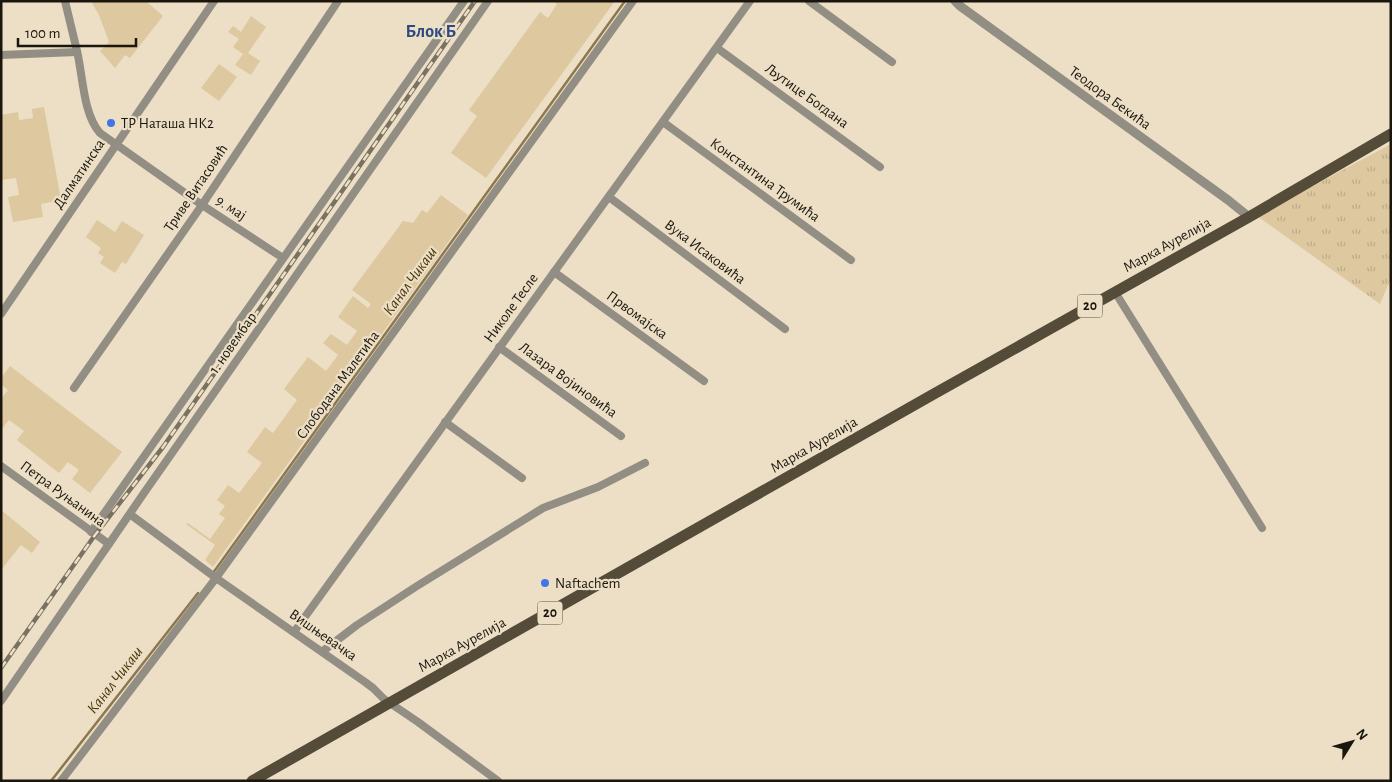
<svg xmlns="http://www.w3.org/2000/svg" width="1392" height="782" viewBox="0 0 1392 782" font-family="'Alegreya Sans',sans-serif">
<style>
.grass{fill:url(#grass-tufts)}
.green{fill:#ddc8a0}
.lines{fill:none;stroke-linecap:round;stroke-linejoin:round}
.stream{stroke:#8d784e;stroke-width:2.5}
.minor{stroke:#938e84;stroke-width:8}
.tertiary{stroke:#938e84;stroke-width:9}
.primary{stroke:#544b39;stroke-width:11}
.rail-casing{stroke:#797161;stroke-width:4.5}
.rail{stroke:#ecdfc6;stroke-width:2.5;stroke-dasharray:8;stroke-linecap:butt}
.poi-dot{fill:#4275e6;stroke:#ecdfc6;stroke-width:2}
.labels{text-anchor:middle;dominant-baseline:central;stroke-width:4.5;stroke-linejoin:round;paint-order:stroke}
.shield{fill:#ecdfc6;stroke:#595244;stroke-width:1}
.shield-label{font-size:14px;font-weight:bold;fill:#1a160d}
.street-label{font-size:15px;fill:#1a160d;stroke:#ecdfc6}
.poi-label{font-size:15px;fill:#1a160d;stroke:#ecdfc6;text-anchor:start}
.water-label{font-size:16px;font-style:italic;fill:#4d380a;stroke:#ecdfc6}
.quarter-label{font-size:18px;font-weight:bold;fill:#2f4a82;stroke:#ecdfc6}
</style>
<defs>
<pattern id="grass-tufts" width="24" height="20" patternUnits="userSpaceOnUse" patternTransform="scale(1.25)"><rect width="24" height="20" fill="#ddc8a0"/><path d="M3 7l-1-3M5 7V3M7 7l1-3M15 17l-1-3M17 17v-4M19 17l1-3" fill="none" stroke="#bdab89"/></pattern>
</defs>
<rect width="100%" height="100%" fill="#ecdfc6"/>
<polygon class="grass" points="1391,144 1391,278 1380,304 1257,216"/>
<g class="green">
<polygon points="95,1 146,1 163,16 130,58 125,55 115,68 100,51 109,42 99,15 92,3"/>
<polygon points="554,1 615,1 486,178 451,153 477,116 469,110 540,12 548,18 557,4"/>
<polygon points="251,16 266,27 248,53 260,61 251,75 235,65 243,54 233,47 239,39 228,32 233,26 241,32"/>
<polygon points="219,64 237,77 219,101 201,88"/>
<polygon points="44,107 61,200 41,204 43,217 13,222 8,197 19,195 16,178 1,180 1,115 18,112 19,120 33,118 32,109"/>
<polygon points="441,195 468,215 213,567 205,560 215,545 186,524 188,523 210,539 225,518 219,514 225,506 217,500 228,485 239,493 262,463 247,452 265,427 273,433 297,400 284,389 308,357 326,371 338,355 323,343 331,334 347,345 357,331 338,317 353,296 368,308 371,304 352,290 403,221 413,223 422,210 427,213"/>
<polygon points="97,220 115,232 122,221 144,235 126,264 122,262 115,273 100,263 104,257 98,253 101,248 86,237"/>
<polygon points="10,366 122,452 90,493 72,479 79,470 68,462 59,473 17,440 24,431 9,420 1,430 1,399 8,390 1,384 1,378"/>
<polygon points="1,510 40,542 32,553 21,545 1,570"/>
</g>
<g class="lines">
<g class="stream">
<polyline points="213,573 625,1"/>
<polyline points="51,781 198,593"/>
</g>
<g class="minor">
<path d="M 65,1 C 69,18 73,34 77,51 C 83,76 83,114 100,133 L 202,205 L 283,258"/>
<polyline points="809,1 892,62"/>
<polyline points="717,48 880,167"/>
<polyline points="1,55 77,52"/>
<polyline points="663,122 851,260"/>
<polyline points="609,197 785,329"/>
<polyline points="554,272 704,381"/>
<polyline points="1115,292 1262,528"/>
<polyline points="1,314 214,1"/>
<polyline points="499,347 621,436"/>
<polyline points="74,388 202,205 338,1"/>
<polyline points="445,422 522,478"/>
<polyline points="1,466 109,544"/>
<polyline points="131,515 216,578 365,682 373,688 384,699 418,722 498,781"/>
<polyline points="91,532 464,1"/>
<polyline points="294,632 750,1"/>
<polyline points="323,651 357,625 417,586 543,508 598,487 645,463"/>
<polyline points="1,701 144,493 488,1"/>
<polyline points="61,781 216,578 633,1"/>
</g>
<polyline class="tertiary" points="955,1 960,6 1228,200 1249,217"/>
<polyline class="primary" points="252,781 932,395 1249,217 1391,134"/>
<g class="rail-casing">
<polyline id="rail" points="1,668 95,535 163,447 475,1"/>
</g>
<use href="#rail" class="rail"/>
</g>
<g class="poi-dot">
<circle cx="111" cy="123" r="5"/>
<circle cx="545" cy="583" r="5"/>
</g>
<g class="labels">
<g class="shield">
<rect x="1077.5" y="294.5" width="25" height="23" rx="4"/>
<rect x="537.5" y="601.5" width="25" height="23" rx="4"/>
</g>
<g class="shield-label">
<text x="1090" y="306">20</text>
<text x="550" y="613">20</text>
</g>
<g class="street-label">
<text transform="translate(807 96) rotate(36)">Љутице Богдана</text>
<text transform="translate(1110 98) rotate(36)">Теодора Бекића</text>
<text transform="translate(79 174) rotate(-56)">Далматинска</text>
<text transform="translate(765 180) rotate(36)">Константина Трумића</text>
<text transform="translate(196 188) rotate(-56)">Триве Витасовић</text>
<text transform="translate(231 208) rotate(33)">9. мај</text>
<text transform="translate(1167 245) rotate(-29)">Марка Аурелија</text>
<text transform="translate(705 252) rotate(37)">Вука Исаковића</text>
<text transform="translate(511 308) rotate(-54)">Николе Тесле</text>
<text transform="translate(637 315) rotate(36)">Првомајска</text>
<text transform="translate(233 343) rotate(-55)">1. новембар</text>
<text transform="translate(568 380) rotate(36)">Лазара Војиновића</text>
<text transform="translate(338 385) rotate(-54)">Слободана Малетића</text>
<text transform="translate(814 445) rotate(-30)">Марка Аурелија</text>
<text transform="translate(63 494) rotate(36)">Петра Руњанина</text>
<text transform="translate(323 635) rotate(35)">Вишњевачка</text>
<text transform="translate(462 645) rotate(-29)">Марка Аурелија</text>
</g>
<g class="poi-label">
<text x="121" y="123">ТР Наташа НК2</text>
<text x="555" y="583">Naftachem</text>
</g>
<g class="water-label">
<text transform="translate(410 281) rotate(-54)">Канал Чикаш</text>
<text transform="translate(115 680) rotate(-52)">Канал Чикаш</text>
</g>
<g class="quarter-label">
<text x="431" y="32">Блок Б</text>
</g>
</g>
<rect width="1392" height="782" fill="none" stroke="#1a160d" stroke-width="5"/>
<g transform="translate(1352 742) rotate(53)" stroke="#ecdfc6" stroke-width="4" paint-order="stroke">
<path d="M0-4L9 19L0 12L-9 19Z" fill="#1a160d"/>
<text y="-8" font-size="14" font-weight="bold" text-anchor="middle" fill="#1a160d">N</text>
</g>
<path d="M18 38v8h118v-8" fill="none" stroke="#1a160d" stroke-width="2.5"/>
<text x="25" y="38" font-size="15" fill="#1a160d" stroke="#ecdfc6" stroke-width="4" paint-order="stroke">100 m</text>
</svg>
